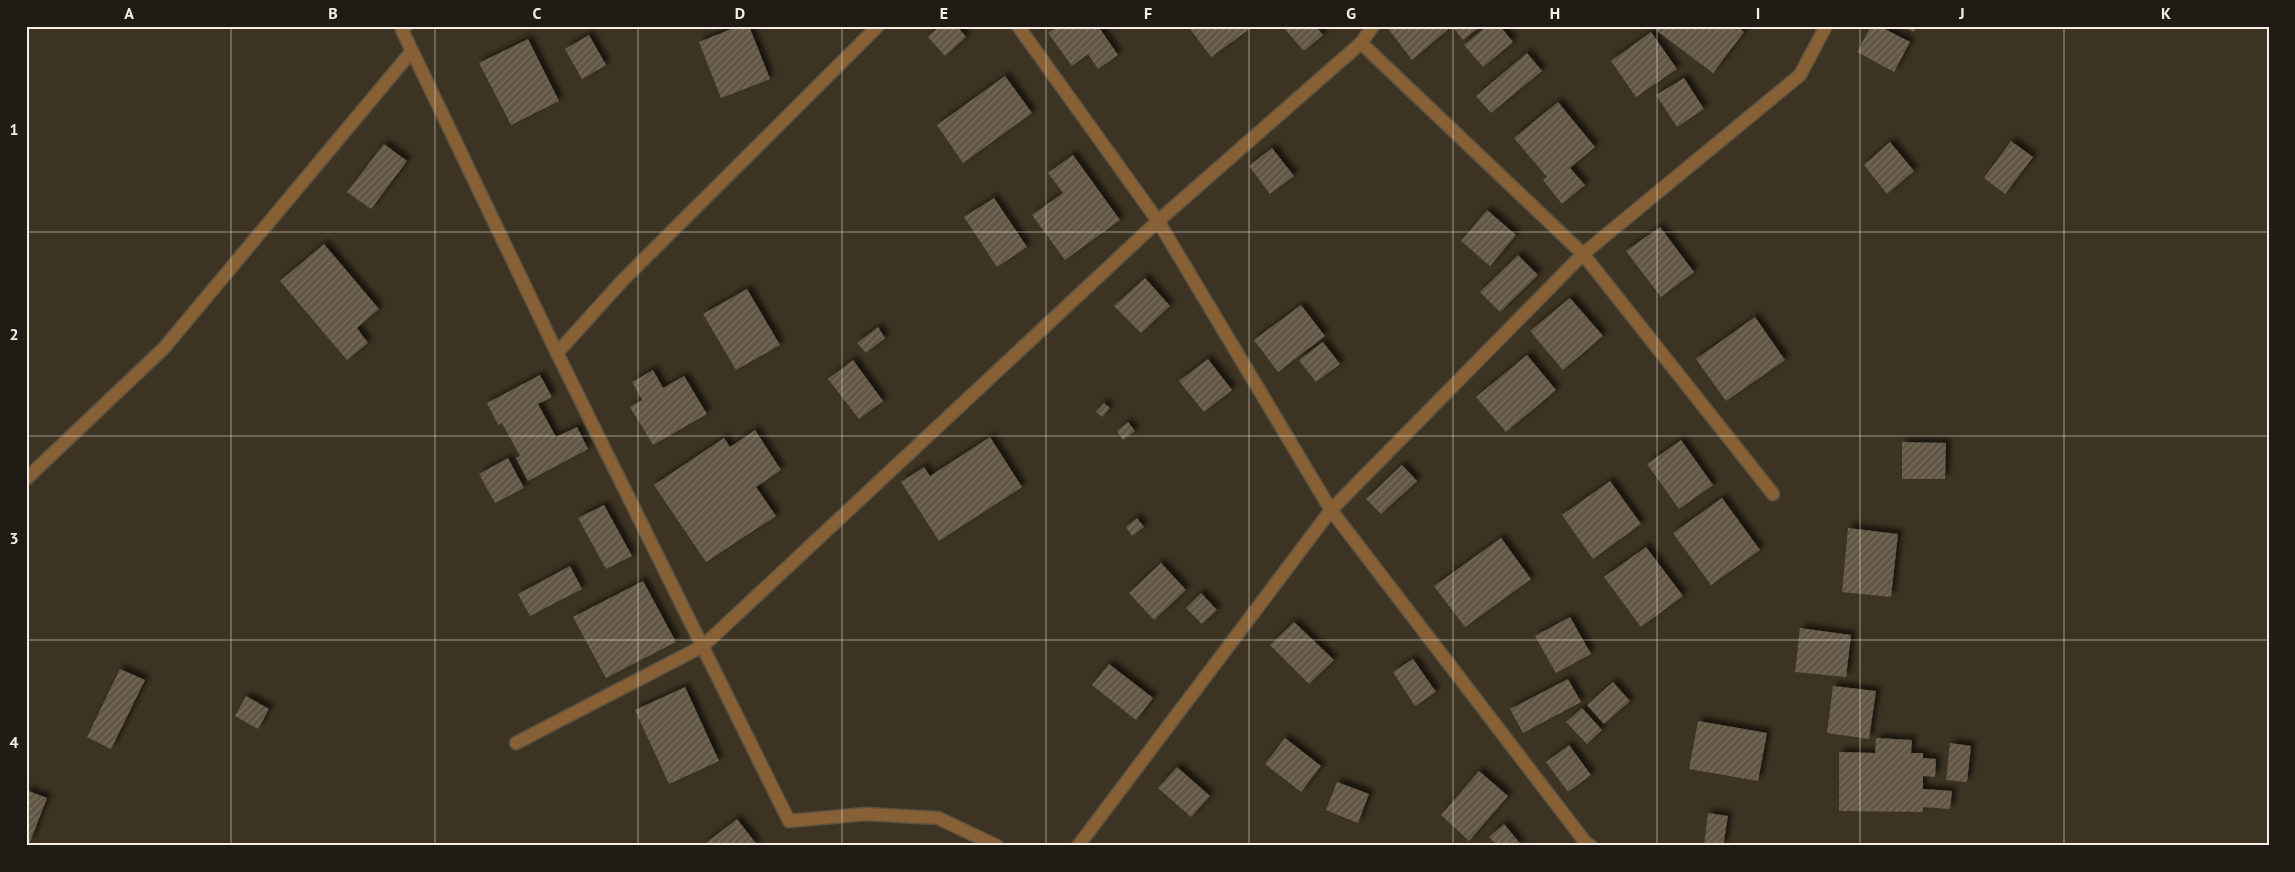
<svg xmlns="http://www.w3.org/2000/svg" width="2295" height="872" viewBox="0 0 2295 872" font-family="'PT Sans',sans-serif">
<style>
.building{fill:url(#building-hatch);filter:url(#shadow)}
.lines{fill:none;stroke-linecap:round;stroke-linejoin:round}
.street-casing{stroke:#5a5141;stroke-width:15}
.street{stroke:#886035;stroke-width:12}
.grid{fill:none;stroke:#f4ede3;stroke-width:1;stroke-opacity:0.55}
.neatline{fill:none;stroke:#f4ede3;stroke-width:2}
.grid-label{font-size:16px;text-anchor:middle;font-weight:bold;fill:#f4ede3}
</style>
<defs>
<pattern id="building-hatch" width="6" height="6" patternUnits="userSpaceOnUse" patternTransform="scale(1.25)"><rect width="6" height="6" fill="#625645"/><path d="M-1 1l2-2M0 6l6-6M5 7l2-2" fill="none" stroke="#796f60"/></pattern>
<filter id="shadow"><feDropShadow dx="4.5" dy="-4.5" stdDeviation="2.5" flood-color="#0009"/></filter>
</defs>
<rect width="100%" height="100%" fill="#3d3322"/>
<g class="building">
<polygon points="739,26 749,26 770,79 721,98 699,42"/>
<polygon points="940,26 957,26 966,37 945,56 928,37"/>
<polygon points="1058,26 1098,26 1118,55 1098,69 1088,54 1072,66 1048,33"/>
<polygon points="1188,26 1254,26 1211,57"/>
<polygon points="1282,26 1320,26 1318,29 1323,35 1304,51"/>
<polygon points="1386,26 1481,26 1463,40 1452,26 1412,60"/>
<polygon points="1487,26 1500,26 1513,42 1483,67 1464,45"/>
<polygon points="1660,26 1737,26 1744,32 1713,73 1657,31"/>
<polygon points="1871,26 1879,26 1910,42 1894,72 1857,52"/>
<polygon points="1903,26 1917,26 1914,32"/>
<polygon points="1651,32 1677,69 1636,97 1611,61"/>
<polygon points="589,35 606,65 582,79 565,49"/>
<polygon points="528,39 559,101 511,125 479,63"/>
<polygon points="1527,53 1542,71 1491,113 1476,96"/>
<polygon points="1005,76 1032,113 963,163 937,125"/>
<polygon points="1684,78 1704,109 1677,127 1656,95"/>
<polygon points="1558,102 1595,147 1570,168 1585,185 1562,204 1543,180 1547,177 1514,138"/>
<polygon points="2011,141 2033,157 2005,194 1984,178"/>
<polygon points="1890,142 1914,171 1887,194 1864,165"/>
<polygon points="384,144 407,161 371,209 347,192"/>
<polygon points="1272,148 1294,176 1270,194 1249,166"/>
<polygon points="1073,155 1120,220 1065,260 1032,215 1063,193 1048,173"/>
<polygon points="994,198 1027,247 997,267 964,217"/>
<polygon points="1487,210 1516,235 1490,266 1461,241"/>
<polygon points="1660,227 1694,272 1661,297 1626,251"/>
<polygon points="324,244 379,309 357,328 368,343 347,360 280,281"/>
<polygon points="1518,255 1538,275 1500,312 1480,292"/>
<polygon points="1145,278 1170,306 1141,333 1114,306"/>
<polygon points="747,289 780,345 736,370 703,314"/>
<polygon points="1570,298 1603,336 1563,370 1530,331"/>
<polygon points="1301,305 1325,336 1278,372 1254,340"/>
<polygon points="1755,317 1785,360 1726,401 1696,359"/>
<polygon points="878,327 885,338 866,353 857,343"/>
<polygon points="1323,342 1340,364 1316,382 1299,360"/>
<polygon points="1527,355 1556,390 1506,432 1476,397"/>
<polygon points="1208,359 1232,390 1204,412 1179,381"/>
<polygon points="853,360 883,401 859,419 828,379"/>
<polygon points="653,370 663,388 684,376 707,414 653,445 630,407 642,400 632,382"/>
<polygon points="540,375 552,397 538,404 556,437 577,427 588,449 528,481 516,458 520,456 502,423 498,425 487,403"/>
<polygon points="1104,403 1110,408 1102,417 1096,412"/>
<polygon points="1128,422 1135,431 1123,440 1117,431"/>
<polygon points="755,430 781,470 756,487 776,516 706,562 654,485 724,438 730,447"/>
<polygon points="990,437 1022,487 939,541 901,482 924,467 930,476"/>
<polygon points="1681,440 1713,485 1679,509 1647,464"/>
<polygon points="1902,442 1946,443 1945,479 1902,479"/>
<polygon points="508,458 524,488 495,503 479,474"/>
<polygon points="1402,465 1417,481 1381,514 1366,499"/>
<polygon points="1610,481 1641,524 1593,559 1562,515"/>
<polygon points="1722,498 1760,550 1711,585 1673,533"/>
<polygon points="604,505 632,556 606,569 578,518"/>
<polygon points="1137,518 1144,527 1132,536 1126,527"/>
<polygon points="1848,528 1898,534 1891,597 1842,592"/>
<polygon points="1501,538 1531,579 1465,627 1434,586"/>
<polygon points="1646,547 1683,596 1641,627 1604,577"/>
<polygon points="1161,563 1186,590 1154,620 1129,593"/>
<polygon points="570,566 582,589 530,616 518,594"/>
<polygon points="643,581 676,642 606,678 573,617"/>
<polygon points="1201,593 1217,610 1202,624 1186,608"/>
<polygon points="1570,617 1591,654 1556,673 1535,636"/>
<polygon points="1294,622 1334,660 1309,684 1270,645"/>
<polygon points="1800,628 1851,635 1846,677 1795,672"/>
<polygon points="1413,659 1436,692 1415,706 1393,672"/>
<polygon points="1109,664 1153,698 1136,720 1092,685"/>
<polygon points="120,669 145,680 111,749 87,737"/>
<polygon points="1568,679 1581,702 1523,733 1510,709"/>
<polygon points="1613,682 1630,701 1604,724 1587,705"/>
<polygon points="1833,686 1876,691 1869,739 1827,733"/>
<polygon points="685,687 719,761 669,784 635,710"/>
<polygon points="246,696 269,709 258,729 235,716"/>
<polygon points="1582,708 1602,730 1587,744 1566,722"/>
<polygon points="1698,721 1767,733 1758,781 1689,769"/>
<polygon points="1285,738 1321,766 1301,792 1265,764"/>
<polygon points="1876,738 1912,740 1911,753 1923,753 1923,758 1936,759 1935,777 1923,776 1923,789 1952,791 1950,809 1923,807 1923,812 1839,811 1839,752 1875,753"/>
<polygon points="1950,743 1971,746 1967,782 1946,780"/>
<polygon points="1569,745 1591,775 1568,792 1546,762"/>
<polygon points="1177,767 1210,796 1191,817 1158,788"/>
<polygon points="1479,771 1508,796 1469,841 1441,815"/>
<polygon points="1337,782 1369,794 1358,823 1326,810"/>
<polygon points="26,790 47,798 30,842 26,841"/>
<polygon points="1708,813 1728,816 1723,846 1704,846"/>
<polygon points="737,819 758,846 702,846"/>
<polygon points="1504,824 1522,846 1497,846 1489,837"/>
</g>
<g class="lines">
<g class="street-casing">
<g id="street">
<polyline points="406,26 402,30 557,353 789,821 866,814 938,818 997,846"/>
<polyline points="1018,26 1158,221 1331,510 1586,843 1591,846"/>
<polyline points="1361,43 1583,254 1773,494"/>
<polyline points="557,353 623,280 878,26"/>
<polyline points="26,479 164,348 412,51"/>
<polyline points="516,743 703,646 1158,221 1361,43 1373,26"/>
<polyline points="1078,846 1331,510 1583,254 1800,75 1826,26"/>
</g>
</g>
<use href="#street" class="street"/>
</g>
<path class="grid" d="M 231,26 L 231,846M 435,26 L 435,846M 638,26 L 638,846M 842,26 L 842,846M 1046,26 L 1046,846M 1249,26 L 1249,846M 1453,26 L 1453,846M 1657,26 L 1657,846M 1860,26 L 1860,846M 2064,26 L 2064,846M 26,232 L 2269,232M 26,436 L 2269,436M 26,640 L 2269,640"/>
<rect width="2295" height="872" fill="none" stroke="#201b14" stroke-width="55"/>
<rect x="28" y="28" width="2240" height="816" class="neatline"/>
<g class="grid-label">
<text x="129" y="19">A</text>
<text x="333" y="19">B</text>
<text x="537" y="19">C</text>
<text x="740" y="19">D</text>
<text x="944" y="19">E</text>
<text x="1148" y="19">F</text>
<text x="1351" y="19">G</text>
<text x="1555" y="19">H</text>
<text x="1758" y="19">I</text>
<text x="1962" y="19">J</text>
<text x="2166" y="19">K</text>
<text x="14" y="135">1</text>
<text x="14" y="340">2</text>
<text x="14" y="544">3</text>
<text x="14" y="748">4</text>
</g>
</svg>
